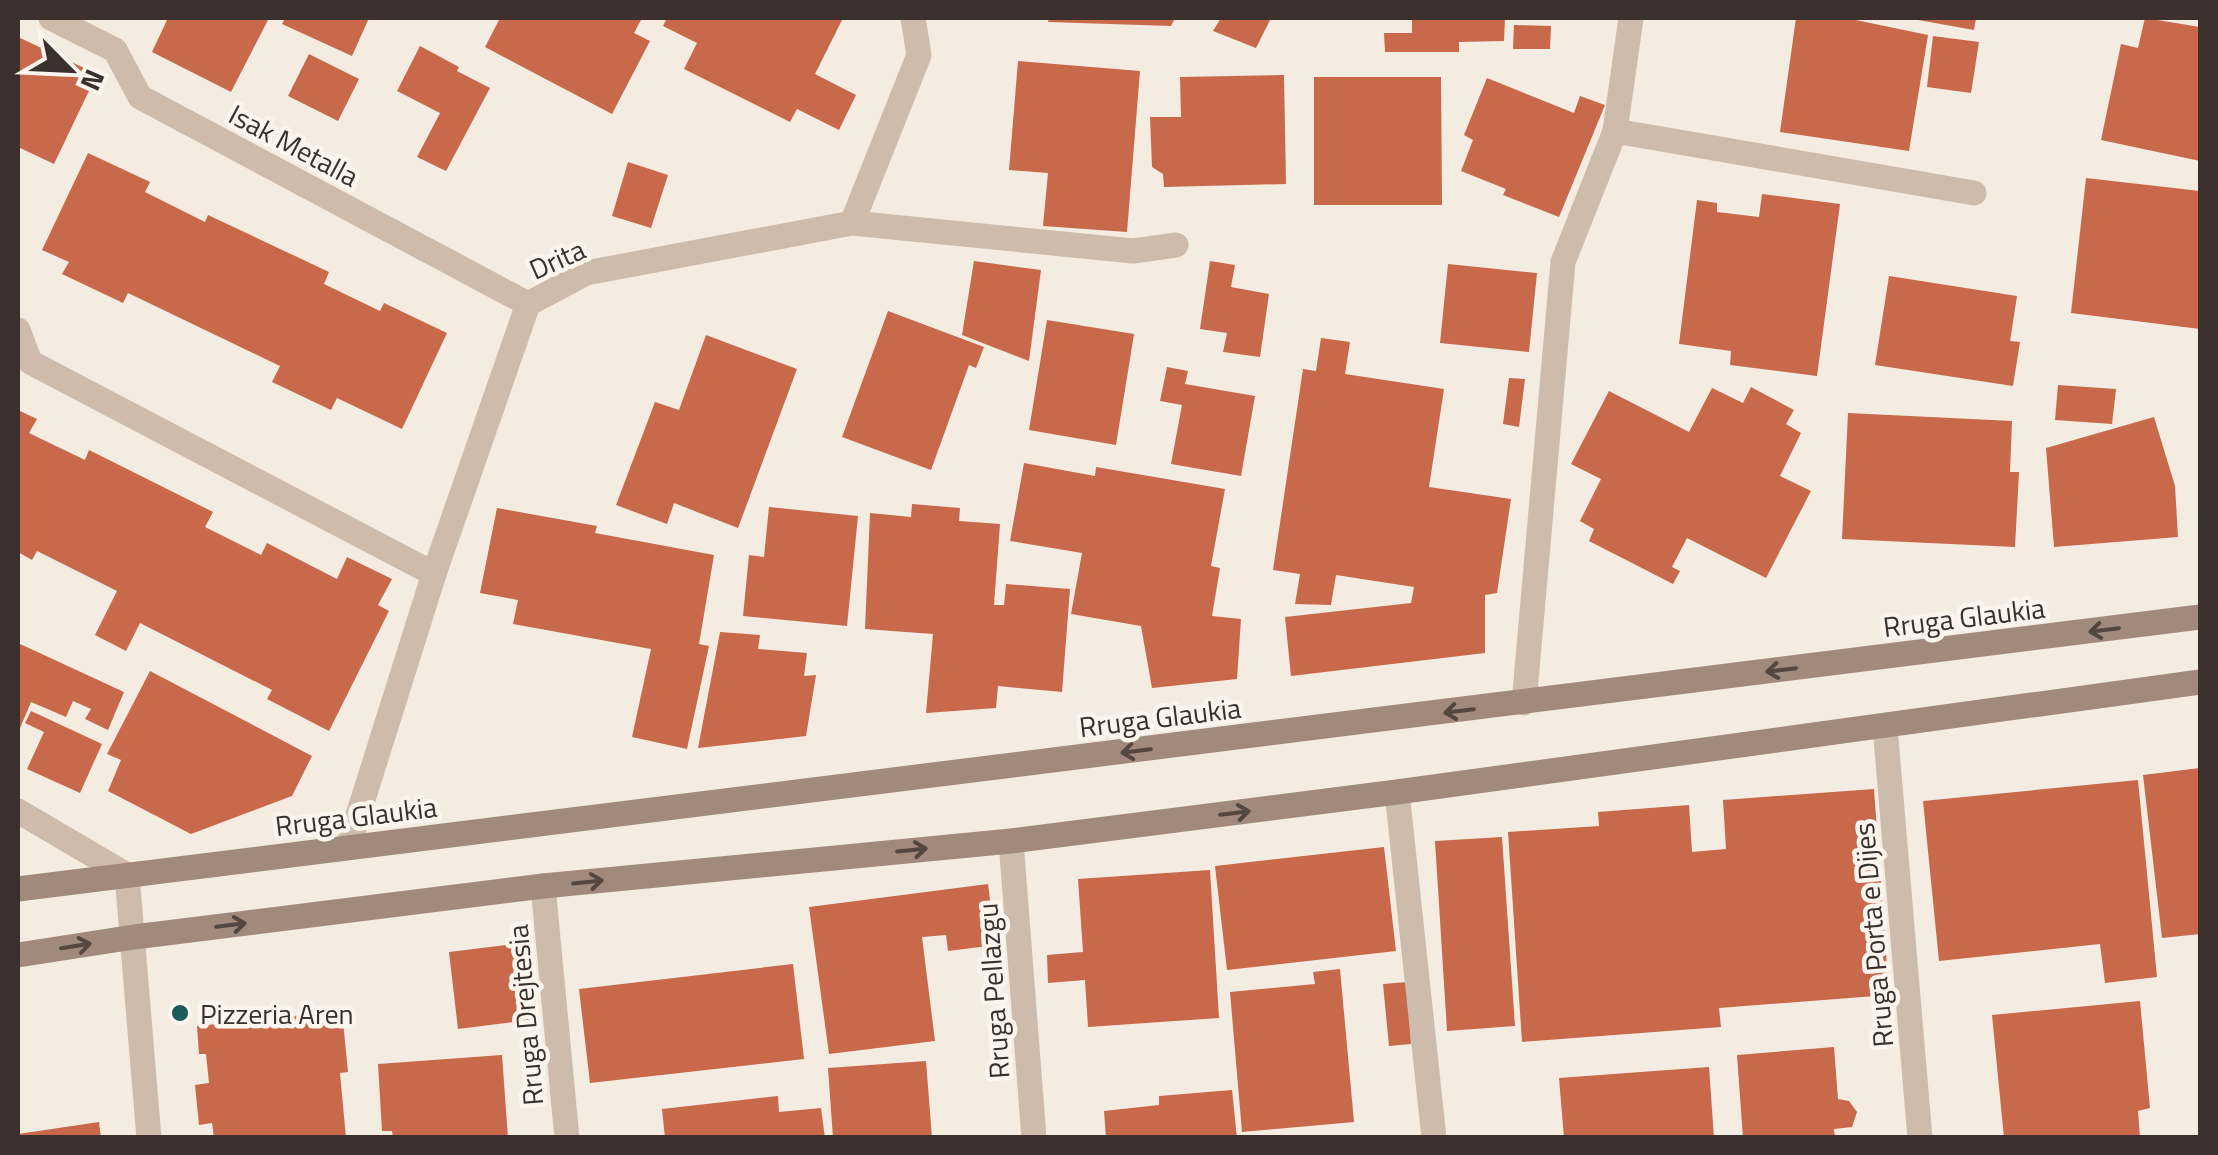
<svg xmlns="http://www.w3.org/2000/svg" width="2218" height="1155" viewBox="0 0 2218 1155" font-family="'Titillium Web',sans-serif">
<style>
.building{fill:#c8694b}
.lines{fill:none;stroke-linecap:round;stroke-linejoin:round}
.street{stroke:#cdbbac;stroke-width:25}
.secondary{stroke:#a18a7d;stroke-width:25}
.oneway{stroke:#544640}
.poi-dot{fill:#1f5a5e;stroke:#fbf5ee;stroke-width:4}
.labels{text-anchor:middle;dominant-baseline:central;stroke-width:9;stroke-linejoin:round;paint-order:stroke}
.street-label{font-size:28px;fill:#3b302b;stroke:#fbf5ee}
.poi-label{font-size:28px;fill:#3b302b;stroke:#fbf5ee;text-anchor:start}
</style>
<rect width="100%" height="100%" fill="#f4ebe1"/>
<g class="building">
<polygon points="168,18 269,18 231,92 152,52"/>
<polygon points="285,18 369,18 352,56 282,24"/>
<polygon points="500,18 642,18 634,33 650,41 612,114 485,47"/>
<polygon points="667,18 843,18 815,74 856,95 839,130 797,109 790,122 684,69 697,43 663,26"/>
<polygon points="1049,18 1175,18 1171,26 1048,22"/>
<polygon points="1221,18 1271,18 1256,48 1213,31"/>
<polygon points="1412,18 1505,18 1504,41 1459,42 1459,52 1385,52 1384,33 1412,33"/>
<polygon points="1796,18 1846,18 1928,35 1909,151 1780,132"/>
<polygon points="1907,18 1976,18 1974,30"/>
<polygon points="2145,18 2200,27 2200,161 2101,140 2121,44 2138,48"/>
<polygon points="1514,25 1551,26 1550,49 1513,49"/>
<polygon points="1933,36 1979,42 1971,93 1927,87"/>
<polygon points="18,37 97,74 54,164 20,148 18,153"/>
<polygon points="420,46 459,67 457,71 490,88 446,171 417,157 440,113 397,91"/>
<polygon points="309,54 359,79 338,121 288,96"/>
<polygon points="1018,61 1140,71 1127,232 1043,226 1048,173 1009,170"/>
<polygon points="1284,75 1286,184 1164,187 1163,174 1152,167 1150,117 1181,117 1180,77"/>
<polygon points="1314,77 1441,77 1442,205 1314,205"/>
<polygon points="1487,78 1574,113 1580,96 1605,105 1559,217 1503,195 1506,189 1461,171 1473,140 1464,135"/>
<polygon points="88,153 150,182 145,192 205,222 208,215 329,272 324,284 380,311 384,303 447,333 402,429 337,398 331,410 272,382 280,366 128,293 123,303 62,274 69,262 42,250"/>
<polygon points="628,162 668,175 651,228 612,216"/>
<polygon points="2086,178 2200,191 2200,329 2071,313"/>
<polygon points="1762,194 1840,204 1817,376 1730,365 1731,351 1679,344 1697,200 1717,203 1717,212 1759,217"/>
<polygon points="974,261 1041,270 1029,361 962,335"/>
<polygon points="1210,261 1235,265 1231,287 1269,294 1260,357 1223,352 1227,333 1200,329"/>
<polygon points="1448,264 1537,273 1529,352 1440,343"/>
<polygon points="1889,276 2017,296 2010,341 2020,342 2013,386 1875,365"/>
<polygon points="888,311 984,347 976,368 969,365 931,470 842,437"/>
<polygon points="1047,320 1134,334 1116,445 1029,430"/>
<polygon points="706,335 797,369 738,528 674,503 667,524 616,505 655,402 679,410"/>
<polygon points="1321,338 1350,342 1345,374 1444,389 1429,487 1511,499 1497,593 1485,595 1485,653 1291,676 1285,617 1411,603 1414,587 1336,575 1331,605 1295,604 1300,574 1273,570 1303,369 1316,371"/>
<polygon points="1167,367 1188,371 1185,384 1255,396 1241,476 1171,464 1182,405 1160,401"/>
<polygon points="1509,378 1525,379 1519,427 1503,424"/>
<polygon points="2058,385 2116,389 2112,424 2055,420"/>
<polygon points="1751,387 1794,410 1786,424 1801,433 1780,476 1811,491 1766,578 1687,538 1672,567 1680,571 1673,584 1589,541 1594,529 1580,521 1601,479 1571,464 1609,391 1689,432 1712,388 1743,403"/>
<polygon points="18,410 37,419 29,433 85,460 89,450 213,512 205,527 261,555 267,543 337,579 347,557 392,579 378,605 389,611 329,731 267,699 272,690 140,623 126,651 95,635 117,591 37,551 32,560 18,552"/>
<polygon points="1848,413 2012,421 2010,472 2019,472 2015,547 1842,539"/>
<polygon points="2154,417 2175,486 2178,537 2054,547 2046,448"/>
<polygon points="1024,463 1095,476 1096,467 1225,489 1211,566 1220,568 1212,616 1241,619 1237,679 1152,688 1141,626 1071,614 1082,553 1010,541"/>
<polygon points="912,504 960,508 959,521 1000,524 994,605 1004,605 1006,584 1070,589 1062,692 998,686 996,708 926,713 933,634 865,629 870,513 911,517"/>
<polygon points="769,507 858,516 847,626 743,616 749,555 764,557"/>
<polygon points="497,508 597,526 595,533 714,555 699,644 709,646 687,749 632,737 651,649 513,624 518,600 480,593"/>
<polygon points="720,632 760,635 758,649 807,653 804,676 816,675 806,736 698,748"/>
<polygon points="18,643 124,692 108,730 85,719 91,709 73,701 66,717 31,702 18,733"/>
<polygon points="150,671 312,756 292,796 191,834 108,791 121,760 107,754"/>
<polygon points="31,711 102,744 80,793 27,769 44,732 25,723"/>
<polygon points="2200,768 2200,934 2162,938 2143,775"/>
<polygon points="2138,780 2157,977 2105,983 2100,944 1939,961 1923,801"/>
<polygon points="1874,789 1889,995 1719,1008 1721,1027 1522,1042 1508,832 1599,826 1598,812 1689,805 1692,852 1726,849 1723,800"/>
<polygon points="1502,837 1515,1026 1447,1031 1435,841"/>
<polygon points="1384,847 1396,951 1227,970 1215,866"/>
<polygon points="1210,870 1219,1018 1088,1027 1085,980 1048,983 1047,955 1083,952 1078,879"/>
<polygon points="988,884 996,945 948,951 946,935 922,937 935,1041 829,1054 809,907"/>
<polygon points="522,943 531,1020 458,1029 449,952"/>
<polygon points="793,964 804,1059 590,1083 579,989"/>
<polygon points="1340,969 1354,1122 1242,1132 1230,992 1315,984 1313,972"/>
<polygon points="1407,982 1411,1044 1389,1046 1383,984"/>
<polygon points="2140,1001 2150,1108 2138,1111 2140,1138 2004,1138 1992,1015"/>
<polygon points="342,1011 348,1072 340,1073 346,1138 214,1138 212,1123 199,1125 195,1085 209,1083 206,1054 199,1054 197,1026"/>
<polygon points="1834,1047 1838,1099 1849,1101 1857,1112 1852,1127 1834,1129 1835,1138 1743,1138 1737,1055"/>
<polygon points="502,1055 508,1138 393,1138 392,1131 382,1131 378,1064"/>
<polygon points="926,1061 932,1138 833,1138 828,1068"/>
<polygon points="1709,1067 1714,1138 1564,1138 1559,1078"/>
<polygon points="1232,1090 1237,1138 1106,1138 1104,1111 1159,1105 1159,1096"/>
<polygon points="778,1096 779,1112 821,1108 825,1138 665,1138 662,1109"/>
<polygon points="99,1122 101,1138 18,1138 18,1134"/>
</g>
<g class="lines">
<g class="street">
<polyline points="51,18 115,50 140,97 528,304"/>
<polyline points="1615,131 1974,193"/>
<polyline points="852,223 919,55 913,18"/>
<polyline points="18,330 30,362 434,574"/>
<polyline points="1524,703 1563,262 1615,131 1631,18"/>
<polyline points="1885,727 1920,1138"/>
<polyline points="1397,792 1434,1138"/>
<polyline points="18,811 127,875 149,1138"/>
<polyline points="1011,841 1034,1138"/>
<polyline points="348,847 434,574 528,304 586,273 852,223 1133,251 1176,245"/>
<polyline points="543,886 567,1138"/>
</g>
<g class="secondary">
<polyline points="18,889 2200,617"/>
<polyline points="18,955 134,937 543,886 1011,841 1397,792 2200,682"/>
</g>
</g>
<defs><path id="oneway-shaft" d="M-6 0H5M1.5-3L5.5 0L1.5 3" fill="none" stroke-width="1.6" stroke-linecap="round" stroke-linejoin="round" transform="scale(2.5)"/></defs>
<g class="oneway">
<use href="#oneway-shaft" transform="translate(2104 630) rotate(173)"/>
<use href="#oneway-shaft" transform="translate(1781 670) rotate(173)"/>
<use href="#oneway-shaft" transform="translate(1459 711) rotate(173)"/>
<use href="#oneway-shaft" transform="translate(1136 751) rotate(173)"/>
<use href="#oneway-shaft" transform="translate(1235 813) rotate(-7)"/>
<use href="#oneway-shaft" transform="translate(912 850) rotate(-6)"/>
<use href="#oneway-shaft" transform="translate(588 882) rotate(-6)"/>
<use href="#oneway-shaft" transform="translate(231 925) rotate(-7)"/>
<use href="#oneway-shaft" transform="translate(76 946) rotate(-9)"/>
</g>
<circle class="poi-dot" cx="180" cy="1013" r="10"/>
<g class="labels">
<g class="street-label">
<text transform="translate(294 145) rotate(28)">Isak Metalla</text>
<text transform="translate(557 259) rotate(-24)">Drita</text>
<text transform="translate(1964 617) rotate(-7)">Rruga Glaukia</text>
<text transform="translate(1160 717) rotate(-7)">Rruga Glaukia</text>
<text transform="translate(356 816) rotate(-7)">Rruga Glaukia</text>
<text transform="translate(1873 935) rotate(-95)">Rruga Porta e Dijes</text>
<text transform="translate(993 991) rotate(-94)">Rruga Pellazgu</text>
<text transform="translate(525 1015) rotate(-95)">Rruga Drejtesia</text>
</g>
<g class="poi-label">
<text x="200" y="1013">Pizzeria Aren</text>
</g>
</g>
<rect width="2218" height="1155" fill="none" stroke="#3b302b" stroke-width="40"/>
<g transform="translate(70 70) rotate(114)" stroke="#fbf5ee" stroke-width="8" paint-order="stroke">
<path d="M0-8L18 38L0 25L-18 38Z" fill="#3b302b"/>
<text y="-15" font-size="28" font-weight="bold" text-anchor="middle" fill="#3b302b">N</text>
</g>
</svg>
